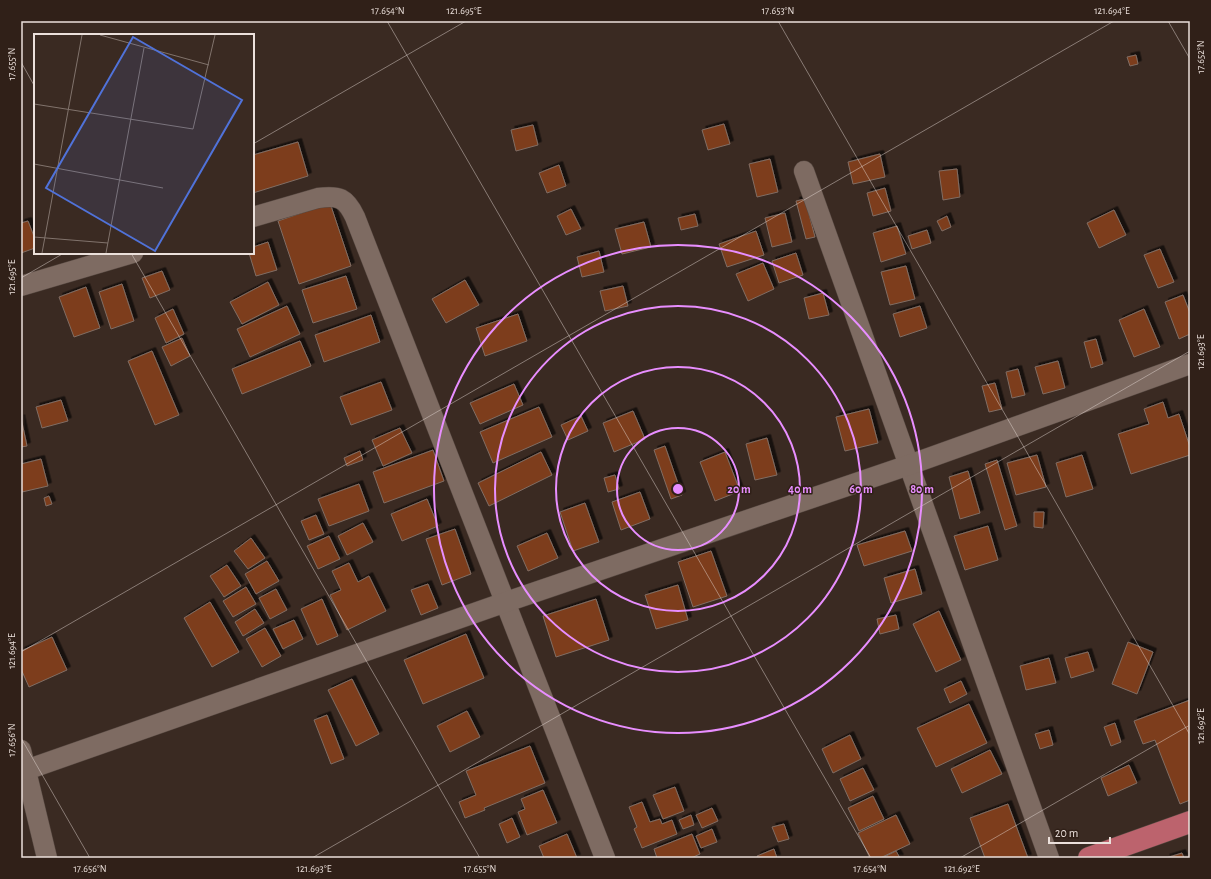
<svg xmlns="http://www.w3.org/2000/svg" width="1211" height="879" viewBox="0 0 1211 879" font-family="'Alegreya Sans',sans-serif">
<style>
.building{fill:#7d3e1a;stroke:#816d64;filter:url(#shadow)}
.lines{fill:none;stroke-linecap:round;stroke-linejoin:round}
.minor-casing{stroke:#564841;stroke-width:21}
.major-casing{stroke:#564841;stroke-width:23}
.minor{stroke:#7e6b62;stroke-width:20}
.major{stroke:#bc636d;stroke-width:22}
.ticks{fill:none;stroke:#ebe0db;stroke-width:1;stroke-opacity:0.45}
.ring{fill:none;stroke:#e88eff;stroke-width:2}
.inset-road{fill:none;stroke:#81736c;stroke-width:1}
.view{fill:#5072d9;fill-opacity:0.15;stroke:#5072d9;stroke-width:2}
.inset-edge{fill:none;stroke:#ebe0db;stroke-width:2}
.centre{fill:#e88eff;stroke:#302018;stroke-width:2}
.ring-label{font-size:12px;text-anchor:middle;font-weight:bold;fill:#e88eff;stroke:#302018;stroke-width:3;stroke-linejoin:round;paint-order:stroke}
.neatline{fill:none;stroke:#ebe0db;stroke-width:1.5}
.ticks-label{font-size:10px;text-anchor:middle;fill:#ebe0db}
</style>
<defs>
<filter id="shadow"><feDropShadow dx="3.5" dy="-3.5" stdDeviation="0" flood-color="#0009"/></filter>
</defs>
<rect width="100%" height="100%" fill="#3a2a22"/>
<g class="building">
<polygon points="1136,55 1138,64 1130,66 1127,57"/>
<polygon points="724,124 730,144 708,150 702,130"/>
<polygon points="533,125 538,145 516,151 511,130"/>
<polygon points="298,142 308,176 253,193 253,155"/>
<polygon points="880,154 885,177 853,184 848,162"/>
<polygon points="770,159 778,192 757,197 749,164"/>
<polygon points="559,165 566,186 547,193 539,173"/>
<polygon points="957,169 960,197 943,200 939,171"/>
<polygon points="885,188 891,211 873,216 867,193"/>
<polygon points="805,199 815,237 806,239 796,201"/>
<polygon points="330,203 351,266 299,284 278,221"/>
<polygon points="571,209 581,229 566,235 557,216"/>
<polygon points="1114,210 1126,235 1099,248 1087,223"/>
<polygon points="785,213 792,242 772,247 765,218"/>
<polygon points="695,214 698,226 681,230 678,218"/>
<polygon points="947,216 951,227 942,231 937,221"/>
<polygon points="28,221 35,239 35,248 21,253 21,223"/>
<polygon points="644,222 651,247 622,254 615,229"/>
<polygon points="897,226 906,254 881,262 873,233"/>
<polygon points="927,230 931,243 912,249 908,236"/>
<polygon points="756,231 764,255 727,267 719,244"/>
<polygon points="268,242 277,270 256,276 249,253 253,253 253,247"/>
<polygon points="1160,249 1174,282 1158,288 1144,255"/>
<polygon points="599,251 604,272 582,277 577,257"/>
<polygon points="796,253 803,275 779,283 772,261"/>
<polygon points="763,263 774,289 748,301 736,274"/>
<polygon points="906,266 915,299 890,305 881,272"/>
<polygon points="162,271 170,290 150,298 142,278"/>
<polygon points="346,276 357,309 313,323 302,290"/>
<polygon points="465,280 479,305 446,323 432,299"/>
<polygon points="268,282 279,305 242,324 230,302"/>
<polygon points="122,284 134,321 111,329 99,292"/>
<polygon points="623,286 628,306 605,311 600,291"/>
<polygon points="86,287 100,328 74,337 59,297"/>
<polygon points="823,293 829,315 809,319 804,298"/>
<polygon points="1183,295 1190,313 1190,334 1179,339 1165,302"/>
<polygon points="287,306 300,334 250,357 237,329"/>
<polygon points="920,306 927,328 900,337 893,314"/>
<polygon points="173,309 184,334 166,343 155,318"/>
<polygon points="1144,309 1160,347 1134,357 1119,320"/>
<polygon points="518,314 527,341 485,356 476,328"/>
<polygon points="371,315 380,342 324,362 315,335"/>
<polygon points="182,338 190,356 171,366 162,347"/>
<polygon points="1096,339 1103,364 1091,368 1084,342"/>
<polygon points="300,341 311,366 242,394 232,369"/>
<polygon points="152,351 179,415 155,425 128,361"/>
<polygon points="1058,361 1065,388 1043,394 1035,367"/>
<polygon points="1018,369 1025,395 1012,398 1006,372"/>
<polygon points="381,382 392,410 351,425 340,397"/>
<polygon points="995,383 1002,409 989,412 982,386"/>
<polygon points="514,384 523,405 480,424 470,403"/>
<polygon points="61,400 68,421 42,428 36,407"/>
<polygon points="1163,402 1168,418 1179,414 1190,447 1190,455 1131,474 1118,434 1149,424 1144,409"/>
<polygon points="539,407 552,437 493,463 480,432"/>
<polygon points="869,409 878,443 845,451 836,417"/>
<polygon points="633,411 645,439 614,452 603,423"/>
<polygon points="581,416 588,431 568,440 561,425"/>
<polygon points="21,418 27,446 21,447"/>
<polygon points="400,428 412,453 383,466 372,440"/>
<polygon points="767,438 777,475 755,480 746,444"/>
<polygon points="665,446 682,495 671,499 654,450"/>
<polygon points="433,450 444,481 384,503 373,472"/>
<polygon points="360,451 363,460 347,466 344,458"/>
<polygon points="541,452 552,475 489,506 478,483"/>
<polygon points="725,452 740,491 715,501 700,462"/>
<polygon points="1037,455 1046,487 1016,495 1007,463"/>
<polygon points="1082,455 1093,489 1066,497 1056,463"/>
<polygon points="41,459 48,486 22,492 21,487 21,464"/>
<polygon points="997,460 1017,526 1005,530 985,464"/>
<polygon points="968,471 980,513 960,519 949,477"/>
<polygon points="615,475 619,489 608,492 604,478"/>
<polygon points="359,484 369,511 329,526 318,499"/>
<polygon points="640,492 650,519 621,530 612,502"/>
<polygon points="49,496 52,504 46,506 44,498"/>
<polygon points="427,499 438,526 402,541 391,514"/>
<polygon points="585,503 599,542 573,551 560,512"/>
<polygon points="1034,512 1044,512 1043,528 1034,527"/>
<polygon points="316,515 324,534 309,540 301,521"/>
<polygon points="363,523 373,542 347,555 338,536"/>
<polygon points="988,526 998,560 965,570 954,536"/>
<polygon points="455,529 471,574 442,585 426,539"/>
<polygon points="905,531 912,551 864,566 857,545"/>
<polygon points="547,533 558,558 528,571 517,546"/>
<polygon points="329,536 340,559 318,569 307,546"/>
<polygon points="251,538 265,558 248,569 234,551"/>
<polygon points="711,551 727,596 693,607 678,562"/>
<polygon points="267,561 279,581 256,594 245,574"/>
<polygon points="349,563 358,582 369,576 386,611 347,630 330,595 341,590 332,571"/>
<polygon points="227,565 241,586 224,597 210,576"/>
<polygon points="915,569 922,594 891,603 884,578"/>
<polygon points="428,584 438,608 421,615 411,590"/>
<polygon points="678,585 688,620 656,629 645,595"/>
<polygon points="246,587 256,604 233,617 223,601"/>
<polygon points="276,589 287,610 270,619 259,598"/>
<polygon points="322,599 338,636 317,645 301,609"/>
<polygon points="596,599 609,640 556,657 543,616"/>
<polygon points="210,602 239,652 212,667 184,618"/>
<polygon points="255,609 264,623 243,636 235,622"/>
<polygon points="939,611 961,660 936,672 913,624"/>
<polygon points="896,615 899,629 880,634 877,619"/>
<polygon points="294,620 303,639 283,649 273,629"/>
<polygon points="265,628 281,656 262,667 246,639"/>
<polygon points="466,634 484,678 423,704 404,660"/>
<polygon points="52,637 67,670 29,687 21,669 21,651"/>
<polygon points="1128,642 1153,652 1137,694 1112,684"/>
<polygon points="1088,652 1094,671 1071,678 1065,658"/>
<polygon points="1049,658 1056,683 1026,690 1020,666"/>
<polygon points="352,679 379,734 356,746 328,690"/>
<polygon points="961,681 967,694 950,703 944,689"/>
<polygon points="1190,700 1190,800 1180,804 1155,740 1143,744 1134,721"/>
<polygon points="969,704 987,743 936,767 917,728"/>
<polygon points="467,711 480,737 450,752 437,726"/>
<polygon points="327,715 344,759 331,764 314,720"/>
<polygon points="1115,723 1121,742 1111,746 1104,727"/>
<polygon points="1049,730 1053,745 1040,749 1035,734"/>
<polygon points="850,735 861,759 833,773 822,749"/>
<polygon points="530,746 545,783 484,808 485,810 465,818 459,802 476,795 466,771"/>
<polygon points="990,750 1002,774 962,793 951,769"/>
<polygon points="1129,765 1137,783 1108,796 1101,778"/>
<polygon points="863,768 874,790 850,801 840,779"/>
<polygon points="675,787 684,811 663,819 653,795"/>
<polygon points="543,790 557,823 527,835 518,812 525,809 521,799"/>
<polygon points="873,796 884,819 859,831 848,808"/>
<polygon points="642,802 650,822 660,819 662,824 672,820 677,834 642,848 634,829 637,827 629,807"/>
<polygon points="1008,804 1028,858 985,858 970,818"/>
<polygon points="712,808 718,821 702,828 696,815"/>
<polygon points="691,815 694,825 683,829 679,820"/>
<polygon points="896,815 910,844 880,858 870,858 858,833"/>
<polygon points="512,818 520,837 507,843 499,824"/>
<polygon points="784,824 789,839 778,842 772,827"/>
<polygon points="712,829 717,842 701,848 696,836"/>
<polygon points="567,834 577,858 544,858 539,846"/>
<polygon points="692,834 700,854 691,858 657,858 654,849"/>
<polygon points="774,849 777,858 758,858 757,856"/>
<polygon points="896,851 900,858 882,858"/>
<polygon points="1182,853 1184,858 1166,858"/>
</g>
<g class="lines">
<g class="minor-casing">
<g id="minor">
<polyline points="804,171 1049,858"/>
<path d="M 253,217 L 318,198 C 339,195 346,198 355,217 L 605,858"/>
<polyline points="21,286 133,253"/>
<polyline points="21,750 47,858"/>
<polyline points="26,770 506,602 909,465 1190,364"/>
</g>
</g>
<g class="major-casing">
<polyline id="major" points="1089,858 1190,822"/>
</g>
<use href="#minor" class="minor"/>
<use href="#major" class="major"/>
</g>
<path class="ticks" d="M 387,21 L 871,858M 778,21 L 1190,735M 1168,21 L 1190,59M 21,62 L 35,87M 253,144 L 466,21M 131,253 L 480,858M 21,278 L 64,253M 21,652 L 1114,21M 21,738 L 90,858M 312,858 L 1190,351M 960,858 L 1190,725"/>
<g class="ring">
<circle cx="678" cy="489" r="61"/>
<circle cx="678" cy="489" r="122"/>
<circle cx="678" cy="489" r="183"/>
<circle cx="678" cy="489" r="244"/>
</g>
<g transform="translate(34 34)">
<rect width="220" height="220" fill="#3a2a22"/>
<path class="inset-road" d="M 66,1 L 175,31M 0,70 L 159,95 L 181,1M 0,130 L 129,154M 0,203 L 74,209M 8,219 L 48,1M 72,219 L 110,14"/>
<path class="view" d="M 99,3 L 208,66 L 121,217 L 12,154 Z"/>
<rect width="220" height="220" class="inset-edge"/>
</g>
<circle cx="678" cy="489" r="6" class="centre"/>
<g class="ring-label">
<text x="739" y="493">20 m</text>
<text x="800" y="493">40 m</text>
<text x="861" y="493">60 m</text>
<text x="922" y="493">80 m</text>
</g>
<rect width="1211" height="879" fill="none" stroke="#302018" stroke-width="44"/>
<path d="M1049 837v6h61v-6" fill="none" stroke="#ebe0db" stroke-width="2"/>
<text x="1055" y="837" font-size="12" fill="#ebe0db" stroke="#302018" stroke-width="3" paint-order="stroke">20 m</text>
<rect x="22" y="22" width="1167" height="835" class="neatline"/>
<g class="ticks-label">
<text x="388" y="14">17.654°N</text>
<text x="464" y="14">121.695°E</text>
<text x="778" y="14">17.653°N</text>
<text x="1112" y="14">121.694°E</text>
<text transform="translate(1200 57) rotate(-90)" y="4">17.652°N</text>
<text transform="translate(11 64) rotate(-90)" y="4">17.655°N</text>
<text transform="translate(11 277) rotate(-90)" y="4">121.695°E</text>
<text transform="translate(1200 352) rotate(-90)" y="4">121.693°E</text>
<text transform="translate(11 651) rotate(-90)" y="4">121.694°E</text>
<text transform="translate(1200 726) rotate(-90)" y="4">121.692°E</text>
<text transform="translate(11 740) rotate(-90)" y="4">17.656°N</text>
<text x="90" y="872">17.656°N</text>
<text x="314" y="872">121.693°E</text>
<text x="480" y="872">17.655°N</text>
<text x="870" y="872">17.654°N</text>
<text x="962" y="872">121.692°E</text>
</g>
</svg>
